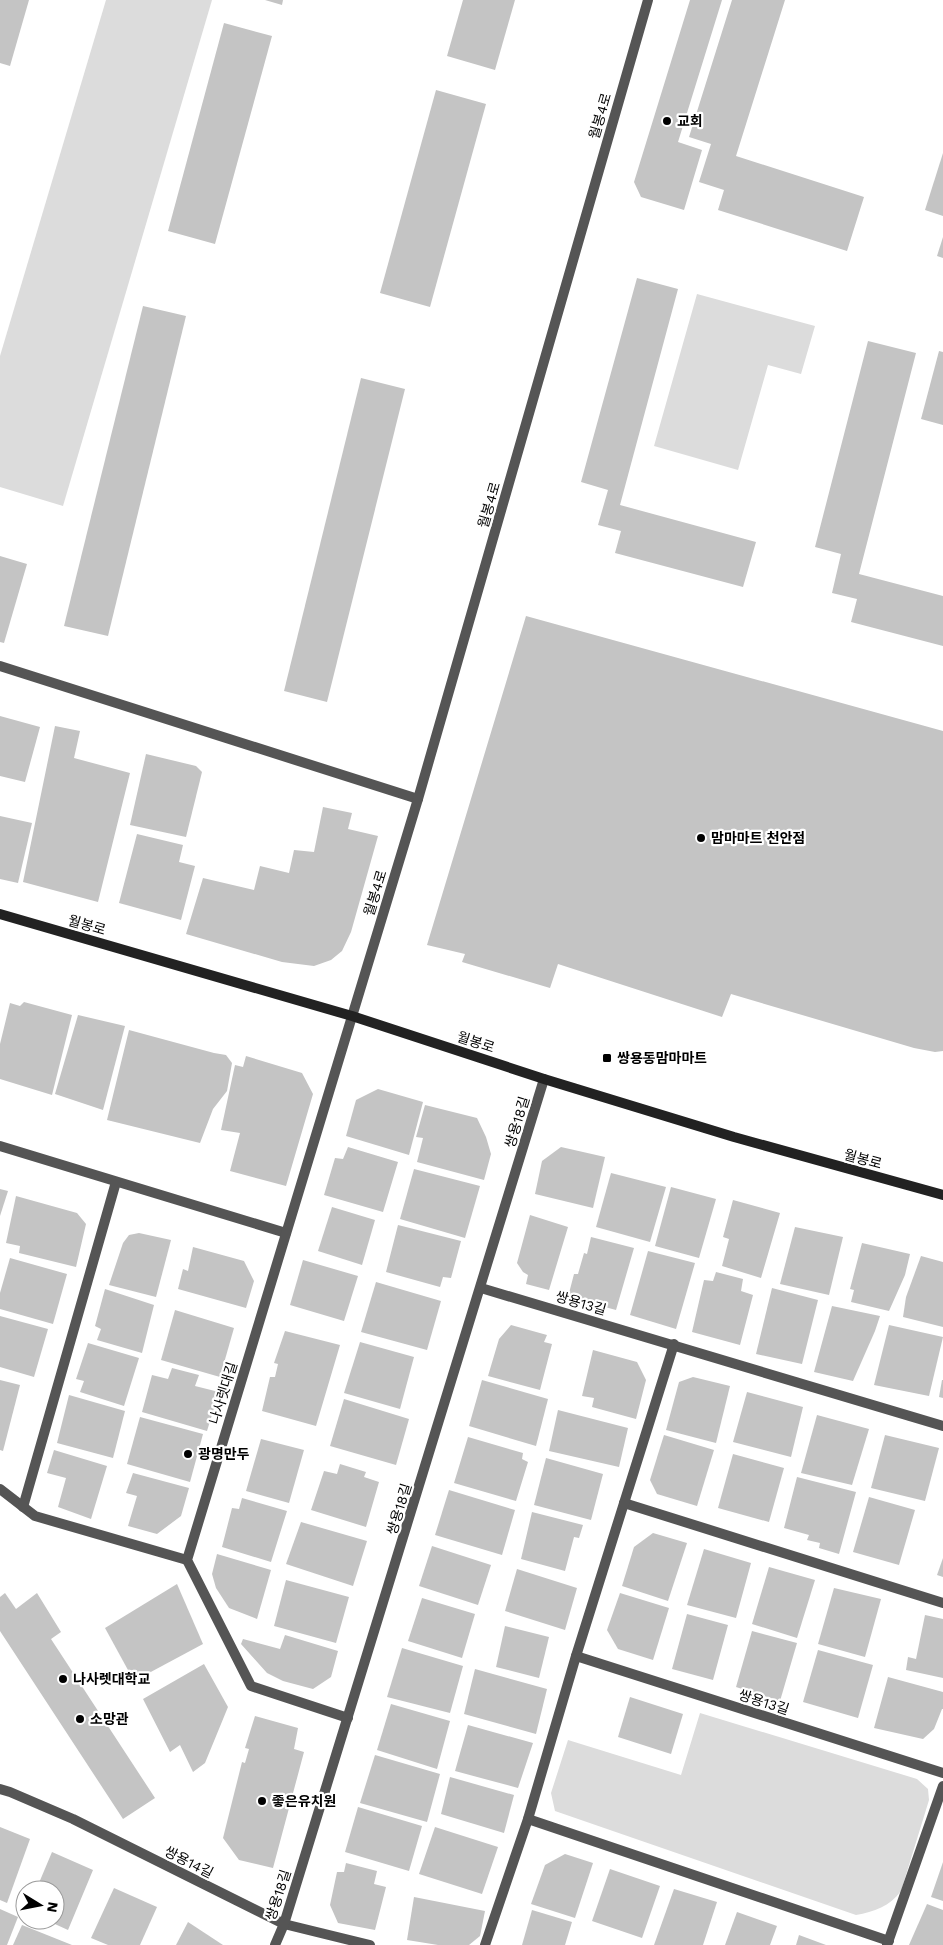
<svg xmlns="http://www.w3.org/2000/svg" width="943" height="1945" viewBox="0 0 943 1945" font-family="'Work Sans','Noto Sans KR',sans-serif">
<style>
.green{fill:#dcdcdc}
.building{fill:#c4c4c4}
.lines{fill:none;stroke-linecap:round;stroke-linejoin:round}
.street{stroke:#555;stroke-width:10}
.secondary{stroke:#222;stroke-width:10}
.poi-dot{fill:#000;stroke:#fff;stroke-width:2}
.labels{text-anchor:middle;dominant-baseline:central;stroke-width:4.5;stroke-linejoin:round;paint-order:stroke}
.street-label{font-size:14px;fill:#000;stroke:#fff}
.poi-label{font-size:14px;font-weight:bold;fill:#000;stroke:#fff;text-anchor:start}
</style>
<rect width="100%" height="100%" fill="#fff"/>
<g class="green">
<polygon points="106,0 212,0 63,506 0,487 0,356"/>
<polygon points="697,294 815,326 801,374 768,365 738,470 654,446"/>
<path d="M 700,1713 L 917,1779 L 928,1789 L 929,1800 L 901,1891 C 890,1906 874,1912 856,1915 L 555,1811 L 551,1793 L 568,1740 L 681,1775 Z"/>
</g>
<g class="building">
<polygon points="0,0 29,0 10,66 0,63"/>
<polygon points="265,0 283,0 282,5"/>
<polygon points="463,0 515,0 495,70 447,56"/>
<polygon points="690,0 722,0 678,142 702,150 684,210 641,197 634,182"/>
<polygon points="732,0 785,0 736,156 864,197 847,251 718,210 724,190 699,182 711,144 689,137"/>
<polygon points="224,23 272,36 215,244 168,231"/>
<polygon points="436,90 486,104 430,307 380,293"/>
<polygon points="943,153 943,216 925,210"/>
<polygon points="943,237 943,258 937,256"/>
<polygon points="637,278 678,289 620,505 756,542 743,587 615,553 621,531 598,525 608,490 581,482"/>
<polygon points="143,306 186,316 108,636 64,626"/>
<polygon points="868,341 916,353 859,574 943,596 943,646 851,622 857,599 832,593 841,554 815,547"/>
<polygon points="939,351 943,352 943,425 921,419"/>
<polygon points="361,378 405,389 327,702 284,691"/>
<polygon points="0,556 27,564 4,643 0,642"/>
<polygon points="526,616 943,731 943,1051 935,1052 914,1048 731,994 722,1017 558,964 550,988 462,962 465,954 427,945"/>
<polygon points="0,716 40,727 25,782 0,776"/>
<polygon points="55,726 80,731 74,758 130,773 98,902 23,882"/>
<polygon points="146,754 196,766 202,772 186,837 130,825"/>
<polygon points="323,807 352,813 348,829 378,836 351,932 342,951 331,960 314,966 282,962 186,934 203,878 254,890 260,866 289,873 294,850 314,852"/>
<polygon points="0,816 32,823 18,883 0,879"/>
<polygon points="137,834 183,845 179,862 195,866 181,920 119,903"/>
<polygon points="24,1002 72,1015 52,1095 0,1079 0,1044 10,1003 20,1006"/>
<polygon points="78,1015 125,1026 103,1110 55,1094"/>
<polygon points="129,1030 214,1053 226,1055 232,1063 227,1091 213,1109 200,1143 107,1120"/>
<polygon points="246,1056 302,1073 313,1094 286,1186 230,1171 240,1133 221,1130 235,1065 243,1067"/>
<polygon points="378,1089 423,1102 409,1155 346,1136 356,1100"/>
<polygon points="425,1105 477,1118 486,1137 491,1154 484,1180 417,1162 423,1138 416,1137"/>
<polygon points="348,1147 398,1162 383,1212 324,1195 335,1158 343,1159"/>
<polygon points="561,1147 605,1157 593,1208 535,1194 542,1161"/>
<polygon points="414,1169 480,1186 465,1238 400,1219"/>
<polygon points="611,1173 666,1187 650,1242 596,1227"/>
<polygon points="671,1187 716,1199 699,1258 655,1246"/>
<polygon points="0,1189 8,1191 0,1216"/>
<polygon points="16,1196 77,1213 86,1224 76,1267 19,1253 20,1246 6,1243"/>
<polygon points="733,1200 780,1213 761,1278 722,1266 729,1239 723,1237"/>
<polygon points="332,1207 375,1220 362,1265 318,1251"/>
<polygon points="530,1215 568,1227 549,1290 526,1284 528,1275 523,1272 517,1263"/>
<polygon points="398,1225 461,1241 451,1278 443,1277 440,1287 386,1272"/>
<polygon points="795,1227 843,1237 829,1295 780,1284"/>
<polygon points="139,1233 171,1240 156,1297 109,1285 123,1243 129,1235"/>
<polygon points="591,1237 634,1248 616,1310 568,1297 574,1274 578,1274 584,1253 587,1254"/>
<polygon points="862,1243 910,1254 905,1275 889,1311 851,1302 854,1290 850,1289"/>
<polygon points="193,1247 244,1261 254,1281 246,1308 178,1289 183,1269 188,1271"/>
<polygon points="648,1251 695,1263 676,1329 630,1315"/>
<polygon points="921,1256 943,1262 943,1327 903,1317 906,1297"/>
<polygon points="10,1258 67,1274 53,1324 0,1309 0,1293"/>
<polygon points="303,1260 358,1276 344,1321 290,1305"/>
<polygon points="716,1272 743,1279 741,1291 753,1295 740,1345 692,1332 704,1280 713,1281"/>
<polygon points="376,1282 441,1301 427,1350 361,1332"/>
<polygon points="772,1288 818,1300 802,1364 756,1354"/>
<polygon points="105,1289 154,1305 142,1353 97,1340 101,1329 95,1326"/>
<polygon points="832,1306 880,1316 875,1331 853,1381 814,1372"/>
<polygon points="175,1310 234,1328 220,1377 161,1360"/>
<polygon points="0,1316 48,1329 34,1377 0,1367"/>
<polygon points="511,1325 547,1335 544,1342 552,1344 540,1390 488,1376 499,1339"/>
<polygon points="889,1325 943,1337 929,1396 874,1385"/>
<polygon points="285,1331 340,1345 316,1426 262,1411 270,1377 275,1377 278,1364 274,1363"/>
<polygon points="360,1342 414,1357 400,1409 344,1393"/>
<polygon points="88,1343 139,1358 124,1406 80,1392 84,1381 76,1379"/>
<polygon points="593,1350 637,1362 646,1380 636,1419 592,1407 594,1398 582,1396"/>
<polygon points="172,1368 199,1375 195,1386 219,1392 207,1431 142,1412 152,1375 168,1379"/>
<polygon points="693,1377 730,1386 716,1443 666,1430 679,1382"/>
<polygon points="0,1380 20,1385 3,1451 0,1450"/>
<polygon points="482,1380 548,1399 536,1446 469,1426"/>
<polygon points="942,1380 943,1380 943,1398 939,1397"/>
<polygon points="747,1392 803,1407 791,1457 733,1442"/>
<polygon points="69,1395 125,1411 113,1458 57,1443"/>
<polygon points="344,1399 409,1419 396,1465 330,1446"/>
<polygon points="558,1410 628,1428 619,1467 549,1451"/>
<polygon points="817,1415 869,1429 852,1485 801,1473"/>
<polygon points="140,1417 203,1434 190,1482 127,1464"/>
<polygon points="664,1435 714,1450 697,1506 657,1494 650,1480"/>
<polygon points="885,1435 939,1448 925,1501 871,1488"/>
<polygon points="468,1437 523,1453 522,1459 528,1462 516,1501 454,1483"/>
<polygon points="261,1439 304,1450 289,1503 246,1491"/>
<polygon points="54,1450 107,1466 91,1519 58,1507 66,1478 47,1473"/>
<polygon points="733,1454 784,1468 769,1522 718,1508"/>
<polygon points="546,1458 603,1474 591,1520 534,1505"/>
<polygon points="340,1464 366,1472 364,1477 379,1482 366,1527 311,1510 324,1471 337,1474"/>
<polygon points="133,1473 189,1488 181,1516 157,1534 128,1526 137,1496 126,1493"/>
<polygon points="797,1477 856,1492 839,1554 819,1548 820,1543 807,1540 809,1535 784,1528"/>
<polygon points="449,1490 515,1510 502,1555 435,1535"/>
<polygon points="869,1497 915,1510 899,1565 853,1552"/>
<polygon points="242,1498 287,1511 271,1562 222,1547 232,1508 239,1509"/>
<polygon points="532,1512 583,1525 579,1538 574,1537 565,1571 521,1559"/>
<polygon points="301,1522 367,1541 353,1586 286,1564"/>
<polygon points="653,1533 687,1543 668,1601 622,1586 634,1547"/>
<polygon points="432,1546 491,1565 478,1605 419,1586"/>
<polygon points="704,1549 751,1563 736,1618 687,1605"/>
<polygon points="217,1554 271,1570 257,1619 229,1608 216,1588 212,1574"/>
<polygon points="943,1558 943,1577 937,1575"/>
<polygon points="769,1567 815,1580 797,1638 752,1624"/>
<polygon points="517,1569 577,1588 565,1630 505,1611"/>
<polygon points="286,1580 349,1597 336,1643 274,1626"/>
<polygon points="177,1584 203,1644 134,1681 105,1628"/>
<polygon points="834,1588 881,1599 865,1657 818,1644"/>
<polygon points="5,1593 16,1609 37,1593 61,1632 51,1639 155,1798 123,1819 0,1631 0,1597"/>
<polygon points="620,1593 669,1608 653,1660 618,1649 607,1630"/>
<polygon points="422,1598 475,1614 462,1658 408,1641"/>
<polygon points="687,1614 728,1625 713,1680 672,1669"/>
<polygon points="925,1615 943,1619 943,1678 906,1670 908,1657 916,1659"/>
<polygon points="505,1626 549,1637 539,1678 496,1667"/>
<polygon points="752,1631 797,1643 780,1701 736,1687"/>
<polygon points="285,1635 338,1651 331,1677 313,1689 283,1681 267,1673 241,1644 243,1639 280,1649"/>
<polygon points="402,1648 463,1666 450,1713 387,1697"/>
<polygon points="818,1650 873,1665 858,1718 803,1702"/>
<polygon points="204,1664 228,1707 205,1763 193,1772 180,1745 170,1752 143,1699"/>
<polygon points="475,1669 547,1689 536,1734 464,1714"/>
<polygon points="888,1677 943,1692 943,1709 942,1709 934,1729 923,1739 874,1728"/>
<polygon points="630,1697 683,1714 671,1754 618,1737"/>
<polygon points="391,1704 450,1721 437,1769 377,1750"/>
<polygon points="255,1716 298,1728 294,1749 304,1752 273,1868 239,1860 223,1838 242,1762 245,1763 249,1749 245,1748"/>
<polygon points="468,1725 533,1743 518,1788 455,1771"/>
<polygon points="375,1755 440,1774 427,1822 360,1803"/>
<polygon points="450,1777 514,1795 504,1833 441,1814"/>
<polygon points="358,1807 422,1826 409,1871 345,1852"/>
<polygon points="0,1827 30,1839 7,1903 0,1900"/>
<polygon points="435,1827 498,1847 482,1894 419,1874"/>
<polygon points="52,1852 93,1870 68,1930 46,1920 55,1920 55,1890 36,1890"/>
<polygon points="565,1854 593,1863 575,1918 531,1904 545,1865"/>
<polygon points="943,1862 943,1901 931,1897"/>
<polygon points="346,1863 377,1871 374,1884 386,1887 375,1930 338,1923 330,1905 337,1872 344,1872"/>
<polygon points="610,1869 660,1886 642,1938 592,1921"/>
<polygon points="114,1888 157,1907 140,1945 108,1945 91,1938"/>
<polygon points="674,1889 717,1902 703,1945 654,1945"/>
<polygon points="414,1897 485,1911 480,1936 469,1945 438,1945 407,1940"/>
<polygon points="927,1904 943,1910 943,1945 909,1945"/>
<polygon points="0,1909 18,1917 7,1945 0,1945"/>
<polygon points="532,1910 572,1922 565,1945 522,1945"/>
<polygon points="737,1912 777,1926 770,1945 725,1945"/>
<polygon points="188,1922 223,1945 176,1945"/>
<polygon points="22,1925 72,1945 13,1945"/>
<polygon points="799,1935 826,1945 796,1945"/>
</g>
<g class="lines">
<g class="street">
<polyline points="0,666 418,799"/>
<polyline points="0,1146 286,1233"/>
<polyline points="481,1288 943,1426"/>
<polyline points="0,1489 35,1516 187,1560"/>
<polyline points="624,1503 943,1603"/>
<polyline points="23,1507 116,1182"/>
<polyline points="576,1656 943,1773"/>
<polyline points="348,1718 251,1686 187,1560 418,799 648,0"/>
<polyline points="0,1789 10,1792 73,1819 284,1924 370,1945"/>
<polyline points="528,1819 889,1941"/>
<polyline points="275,1945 284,1924 544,1079"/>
<polyline points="485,1945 528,1819 576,1656 674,1344"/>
<polyline points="887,1945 943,1786"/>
</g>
<polyline class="secondary" points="0,914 352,1016 544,1079 734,1137 943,1195"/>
</g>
<g class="poi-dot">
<circle cx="667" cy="121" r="5"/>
<circle cx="701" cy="838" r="5"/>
<rect x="602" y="1053" width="10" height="10" rx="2.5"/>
<circle cx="188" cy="1454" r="5"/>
<circle cx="63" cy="1679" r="5"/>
<circle cx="80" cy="1719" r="5"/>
<circle cx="262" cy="1801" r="5"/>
</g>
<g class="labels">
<g class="street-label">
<text transform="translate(600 116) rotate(-74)">월봉4로</text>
<text transform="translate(489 505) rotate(-74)">월봉4로</text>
<text transform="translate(375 893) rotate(-73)">월봉4로</text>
<text transform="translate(87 925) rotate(16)">월봉로</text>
<text transform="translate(476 1042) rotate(18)">월봉로</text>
<text transform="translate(517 1122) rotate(-73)">쌍용18길</text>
<text transform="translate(863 1159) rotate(15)">월봉로</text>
<text transform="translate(581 1303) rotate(16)">쌍용13길</text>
<text transform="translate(223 1393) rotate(-73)">나사렛대길</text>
<text transform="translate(399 1509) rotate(-73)">쌍용18길</text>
<text transform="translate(764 1702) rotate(18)">쌍용13길</text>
<text transform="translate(189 1862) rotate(27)">쌍용14길</text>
<text transform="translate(278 1895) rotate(-72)">쌍용18길</text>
</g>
<g class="poi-label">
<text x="677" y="121">교회</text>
<text x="711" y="838">맘마마트 천안점</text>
<text x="617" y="1058">쌍용동맘마마트</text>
<text x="198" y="1454">광명만두</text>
<text x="73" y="1679">나사렛대학교</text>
<text x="90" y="1719">소망관</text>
<text x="272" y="1801">좋은유치원</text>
</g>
</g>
<g transform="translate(40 1905) rotate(100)"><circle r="24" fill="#ffffff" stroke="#999999"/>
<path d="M0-4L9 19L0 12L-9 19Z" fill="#000000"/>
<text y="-8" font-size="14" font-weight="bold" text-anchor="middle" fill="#000000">N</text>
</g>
</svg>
